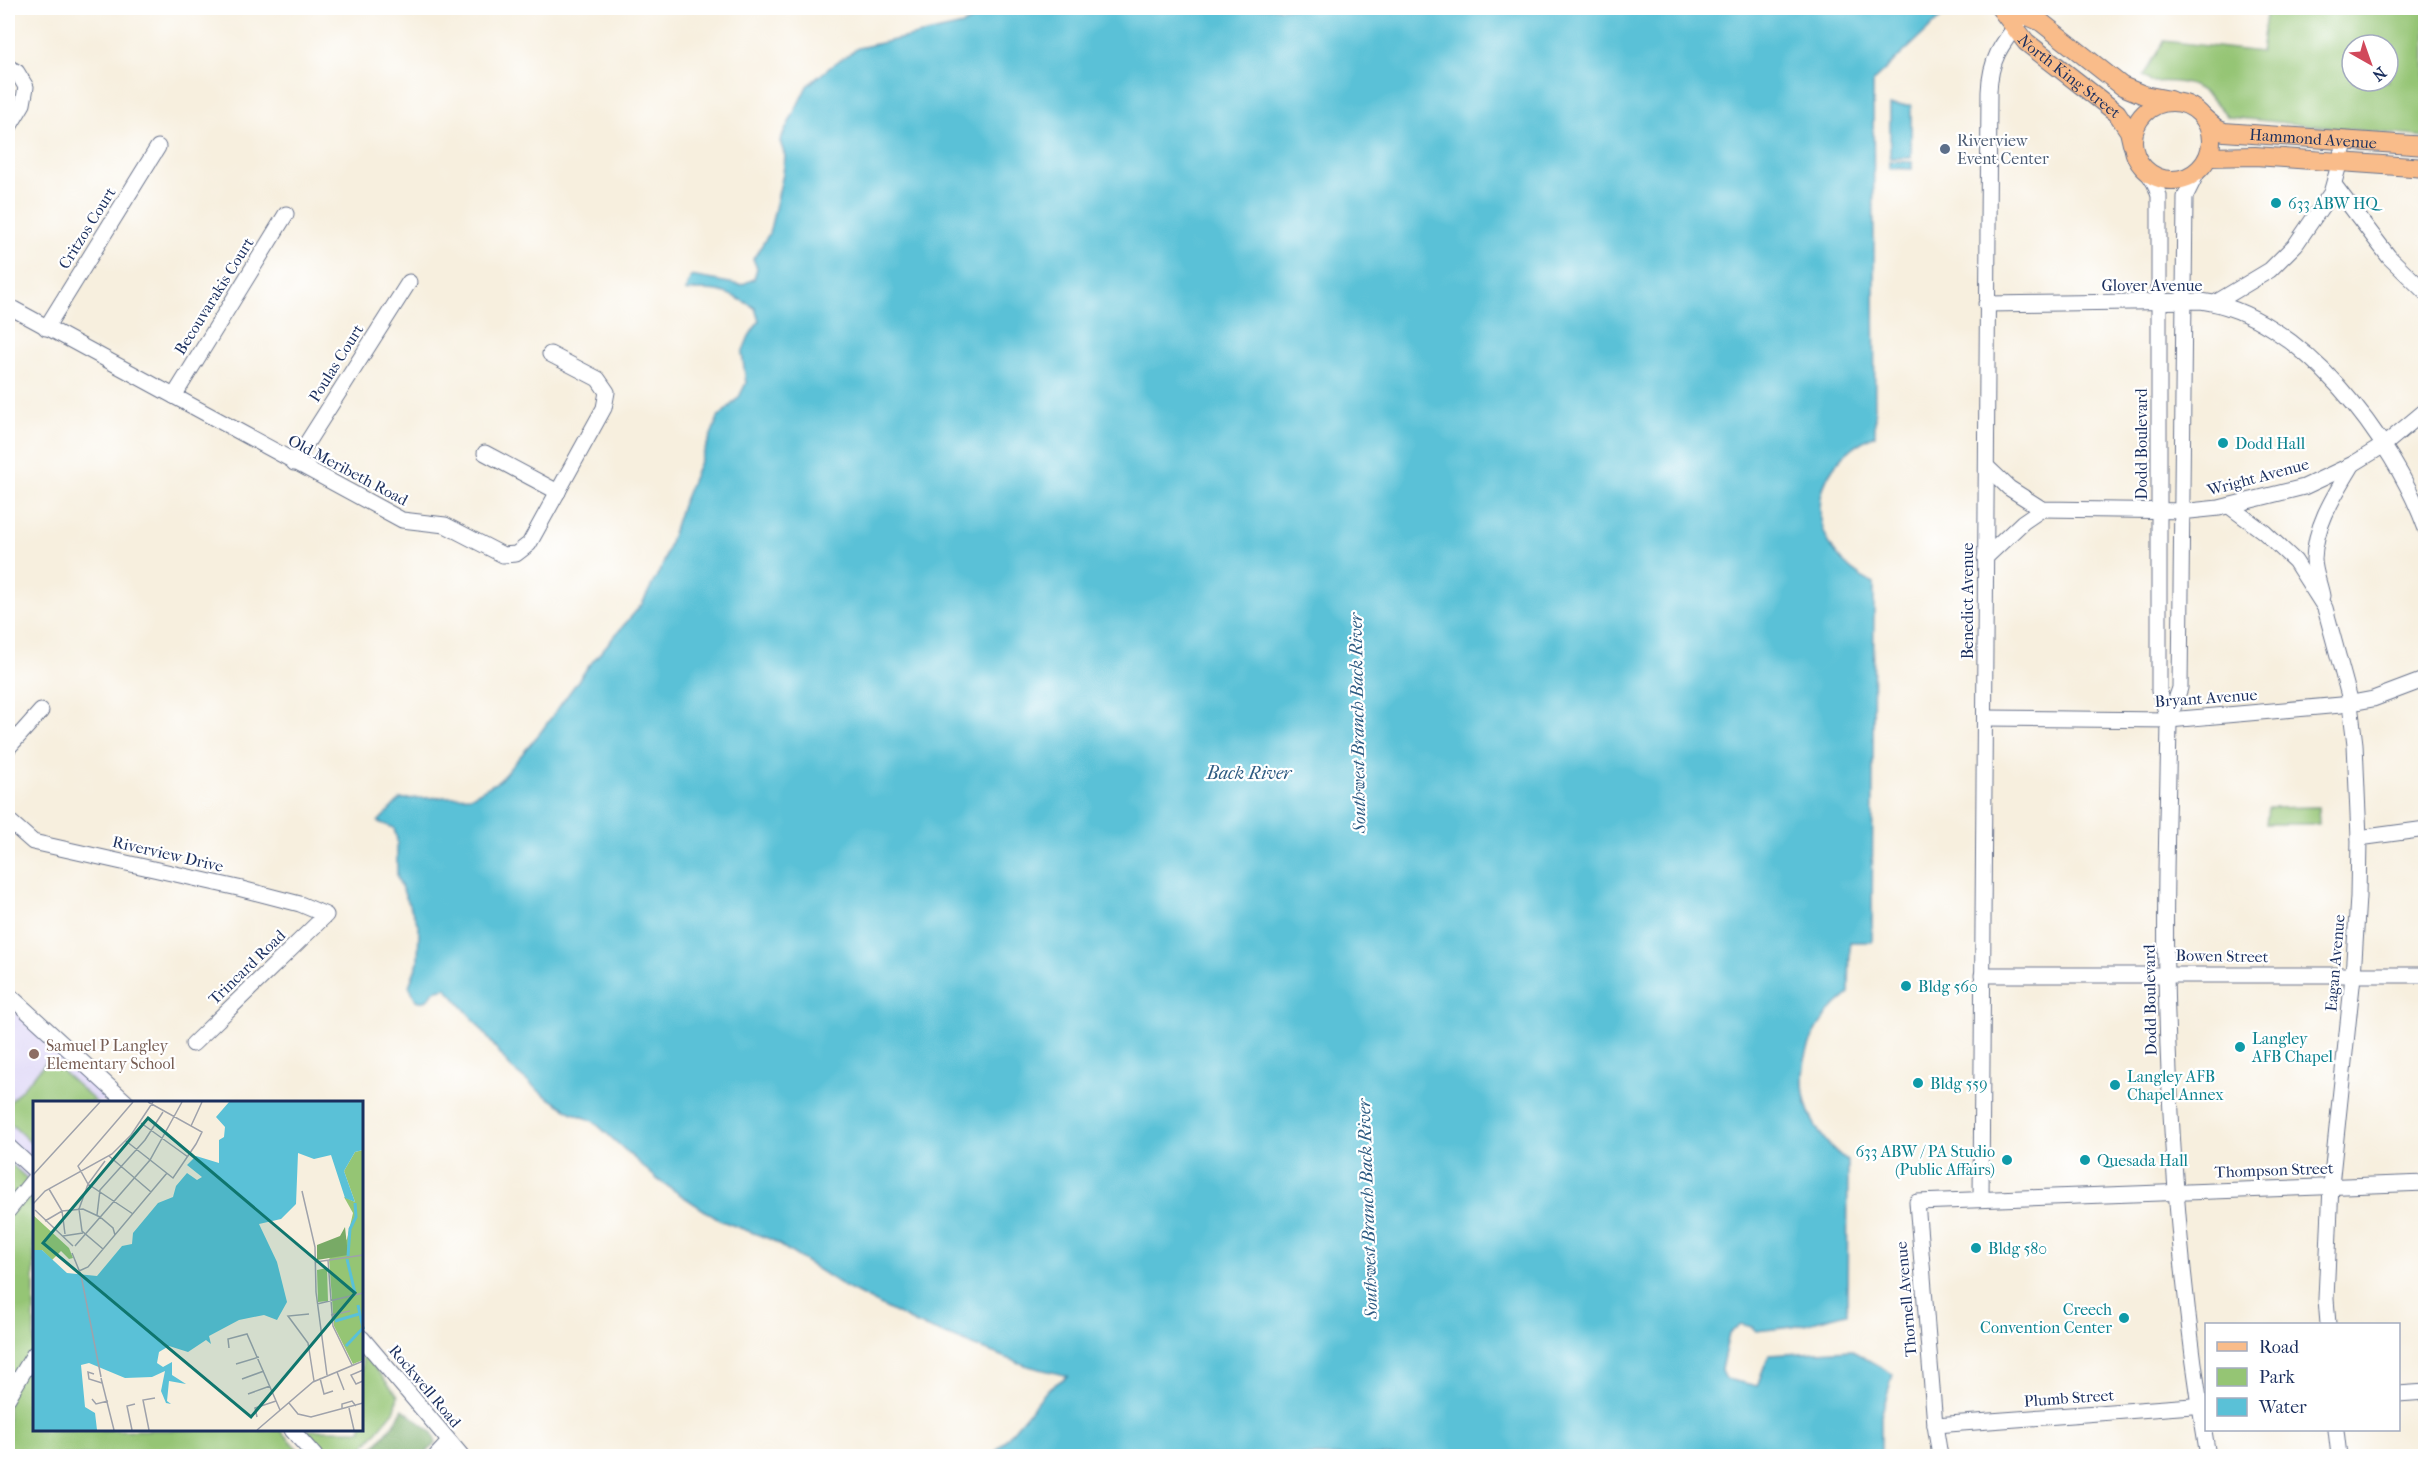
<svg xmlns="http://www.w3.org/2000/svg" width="2433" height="1464" viewBox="0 0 2433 1464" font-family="'IM FELL French Canon',serif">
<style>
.built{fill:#ddd5f6}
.green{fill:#95c574;stroke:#587a69;stroke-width:1.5;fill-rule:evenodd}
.forest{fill:#78aa66;stroke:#4a6c62;stroke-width:1.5}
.water{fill:#5ac1d7;stroke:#3a789a;stroke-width:1.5}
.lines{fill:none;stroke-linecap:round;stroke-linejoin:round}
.minor-casing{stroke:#68728b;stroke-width:17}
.major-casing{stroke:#68728b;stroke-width:20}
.minor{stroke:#fff;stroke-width:15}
.major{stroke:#f9bc8a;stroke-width:18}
.service-dot{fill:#5c6f8a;stroke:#fff;stroke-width:2}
.culture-dot{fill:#0f9aa8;stroke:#fff;stroke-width:2}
.education-dot{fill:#8d6e63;stroke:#fff;stroke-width:2}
.labels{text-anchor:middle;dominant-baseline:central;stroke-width:4.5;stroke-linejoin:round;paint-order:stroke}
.street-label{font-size:16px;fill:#1b2f5e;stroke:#fff}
.service-label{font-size:16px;fill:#4e5e75;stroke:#fff;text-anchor:start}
.culture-label{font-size:16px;fill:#0d838f;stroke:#fff;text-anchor:start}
.education-label{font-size:16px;fill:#785e54;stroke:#fff;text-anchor:start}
.water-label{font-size:18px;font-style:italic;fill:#2e5b82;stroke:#fff}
.inset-river{fill:none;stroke:#5ac1d7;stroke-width:3}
.inset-road{fill:none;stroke:#9fa2ab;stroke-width:1.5}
.view{fill:#0f766e;fill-opacity:0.15;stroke:#0f766e;stroke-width:3}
.inset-edge{fill:none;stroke:#1b2f5e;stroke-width:3}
</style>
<rect width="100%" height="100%" fill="#fff"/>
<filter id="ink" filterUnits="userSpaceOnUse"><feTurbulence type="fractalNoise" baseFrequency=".0167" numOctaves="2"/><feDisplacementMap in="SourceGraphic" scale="12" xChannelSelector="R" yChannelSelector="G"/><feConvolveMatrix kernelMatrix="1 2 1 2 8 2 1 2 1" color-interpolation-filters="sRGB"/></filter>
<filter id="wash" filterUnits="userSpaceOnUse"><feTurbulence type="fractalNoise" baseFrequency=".008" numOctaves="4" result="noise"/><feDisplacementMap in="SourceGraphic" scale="24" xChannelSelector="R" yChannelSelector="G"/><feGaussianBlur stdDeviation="1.35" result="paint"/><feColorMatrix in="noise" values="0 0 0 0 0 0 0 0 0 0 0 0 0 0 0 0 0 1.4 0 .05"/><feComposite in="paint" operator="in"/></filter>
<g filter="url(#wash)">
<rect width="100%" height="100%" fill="#f7efde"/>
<polygon class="built" points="8,1006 115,1102 34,1102 34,1185 8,1161"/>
<g class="green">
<path d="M 2267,8 L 2425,8 L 2425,137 L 2228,117 C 2203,86 2190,79 2151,82 L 2143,76 L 2164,41 L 2261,52 ZM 2352,45 L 2388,45 L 2388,81 L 2352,81 Z"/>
<polygon points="2318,807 2319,824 2266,824 2268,808"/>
<polygon points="49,1059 96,1102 34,1102 34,1146 8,1121 8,1104"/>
<polygon points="8,1161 34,1185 34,1430 280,1430 304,1456 8,1456"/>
<polygon points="362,1352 398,1396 395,1410 356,1456 329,1456 305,1430 362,1430"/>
</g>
<polygon class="forest" points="403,1409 432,1432 436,1443 423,1456 366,1456 394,1424"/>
<g class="water">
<path d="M 986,8 L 1951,8 L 1873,81 L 1875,435 C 1801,468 1803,549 1874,584 L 1872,942 L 1850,942 L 1849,994 C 1802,1030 1786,1090 1825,1140 C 1831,1148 1840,1155 1848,1162 L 1847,1313 L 1793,1327 L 1756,1331 L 1752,1327 L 1741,1324 L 1729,1334 L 1721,1369 L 1726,1379 L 1757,1386 L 1769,1355 L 1851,1350 L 1893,1374 L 1881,1416 L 1881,1456 L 992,1456 L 1048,1389 L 1068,1376 L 1028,1366 L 917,1324 L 845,1287 L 772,1240 L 719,1220 L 658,1180 L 593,1121 L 571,1112 L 544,1095 L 512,1069 L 474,1020 L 446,988 L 434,991 C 429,999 426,1004 416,1000 L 409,986 L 418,962 L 419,927 L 397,877 L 397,840 L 394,828 L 378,822 L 400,799 L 472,796 L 499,781 L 540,733 L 588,667 L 642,604 L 663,564 L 681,508 L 718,418 L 739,397 L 746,383 L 742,353 L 749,336 L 759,321 L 755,308 C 727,291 717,288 685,291 L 691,276 L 741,285 L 754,279 L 757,268 L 753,259 L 769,234 L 783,174 L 785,156 L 780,141 L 807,86 L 834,64 L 858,48 L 963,25 L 976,19 Z"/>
<rect x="1890" y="105" width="21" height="53"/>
<polygon points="1889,161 1912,162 1912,169 1889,168"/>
</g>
</g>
<g filter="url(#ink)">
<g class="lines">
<g class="minor-casing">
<g id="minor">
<polyline points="8,67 17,72 26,87 23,104 8,129"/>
<polyline points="2146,170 2155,184 2159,196 2159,691 2169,720"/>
<path d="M 2198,171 L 2185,197 L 2180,688 L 2169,720 C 2168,804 2164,889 2166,974 C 2169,1135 2181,1297 2208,1456"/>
<polyline points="2335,186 2389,257 2426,293"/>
<polyline points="2215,303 2270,270 2296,244 2331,193 2346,140"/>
<path d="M 1986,304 L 2201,301 C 2300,314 2394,440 2426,529"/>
<polyline points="8,306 402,520 445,525 503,555 516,554 529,544 604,408 607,392 598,379 550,354"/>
<polyline points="46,328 158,147"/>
<polyline points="174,396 286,214"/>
<polyline points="485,453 558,492"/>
<polyline points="294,463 409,282"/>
<polyline points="1987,467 2009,488 2042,509 2190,511 2219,508 2304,487 2353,464 2384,445 2426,410"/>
<polyline points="2229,506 2264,532 2295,561 2325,608 2349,696 2355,744 2359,838 2358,897 2353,976 2331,1185 2326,1299 2328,1324"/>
<polyline points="1985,558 2023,522 2042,509"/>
<path d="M 2322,596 C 2320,585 2314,571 2314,559 C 2315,524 2336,493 2353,464"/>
<polyline points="1985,718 2169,720 2341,705 2373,699 2426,679"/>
<polyline points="8,748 41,711"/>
<polyline points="8,820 33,842 238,888 300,904 326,915 193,1044"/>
<polyline points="2359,838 2426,829"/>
<polyline points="1982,975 2426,975"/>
<polyline points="8,994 126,1102"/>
<polyline points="8,1146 34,1170"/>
<path d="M 1981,1199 L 1989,92 C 1990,60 2001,44 2021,20"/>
<polyline points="8,1211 34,1179"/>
<polyline points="362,1338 462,1456"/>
<polyline points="2398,1394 2426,1392"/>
<polyline points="8,1398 34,1354"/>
<polyline points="1935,1425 2206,1405"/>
<polyline points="292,1430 315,1456"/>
<polyline points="2336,1430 2339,1456"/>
<polyline points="436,1456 449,1442"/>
<polyline points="1940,1456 1935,1425 1917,1202 2426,1183"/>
</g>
</g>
<g class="major-casing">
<g id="major">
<path id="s1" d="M 2000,8 L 2026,42 L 2117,113 L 2129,131 L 2132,144"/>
<polyline points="2010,8 2041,22 2122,86 2144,95 2170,100"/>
<circle cx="2172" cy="141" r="39"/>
<path id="s2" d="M 2204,118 L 2217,129 L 2224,132 L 2426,146"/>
<polyline points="2208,157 2255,156 2426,168"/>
</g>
</g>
<use href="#minor" class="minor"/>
<use href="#major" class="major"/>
</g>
</g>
<circle class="service-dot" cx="1945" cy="149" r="6"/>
<g class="culture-dot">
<circle cx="2276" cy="203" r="6"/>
<circle cx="2223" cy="443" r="6"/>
<circle cx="1906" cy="986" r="6"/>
<circle cx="2240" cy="1047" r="6"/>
<circle cx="1918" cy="1083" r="6"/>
<circle cx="2115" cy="1085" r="6"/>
<circle cx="2007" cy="1160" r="6"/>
<circle cx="2085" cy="1160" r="6"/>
<circle cx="1976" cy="1248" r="6"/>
<circle cx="2124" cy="1318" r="6"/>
</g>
<circle class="education-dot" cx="34" cy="1054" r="6"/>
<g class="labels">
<g class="street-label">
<text stroke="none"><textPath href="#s1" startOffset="98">North King Street</textPath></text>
<text stroke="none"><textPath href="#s2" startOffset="114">Hammond Avenue</textPath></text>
<text transform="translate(87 228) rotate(-58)">Critzos Court</text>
<text x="2152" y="285">Glover Avenue</text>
<text transform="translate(214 296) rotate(-58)">Becouvarakis Court</text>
<text transform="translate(336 363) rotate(-58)">Poulas Court</text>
<text transform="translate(2141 444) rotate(-90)">Dodd Boulevard</text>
<text transform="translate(348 470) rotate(28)">Old Meribeth Road</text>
<text transform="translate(2258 477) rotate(-15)">Wright Avenue</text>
<text transform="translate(1967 601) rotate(-90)">Benedict Avenue</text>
<text transform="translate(2206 698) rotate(-4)">Bryant Avenue</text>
<text transform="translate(168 854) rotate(13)">Riverview Drive</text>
<text transform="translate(2222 956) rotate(1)">Bowen Street</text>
<text transform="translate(2335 963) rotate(-85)">Eagan Avenue</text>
<text transform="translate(247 967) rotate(-44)">Trincard Road</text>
<text transform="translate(2150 1000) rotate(-91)">Dodd Boulevard</text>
<text transform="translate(2274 1170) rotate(-2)">Thompson Street</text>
<text transform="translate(1906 1299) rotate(-95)">Thornell Avenue</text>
<text transform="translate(425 1386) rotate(50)">Rockwell Road</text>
<text transform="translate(2069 1398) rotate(-4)">Plumb Street</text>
</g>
<g class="service-label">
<text x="1957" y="140">Riverview<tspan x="1957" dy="18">Event Center</tspan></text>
</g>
<g class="culture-label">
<text x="2288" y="203">633 ABW HQ</text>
<text x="2235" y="443">Dodd Hall</text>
<text x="1918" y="986">Bldg 560</text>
<text x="2252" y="1038">Langley<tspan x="2252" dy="18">AFB Chapel</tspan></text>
<text x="2127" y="1076">Langley AFB<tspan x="2127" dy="18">Chapel Annex</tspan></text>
<text x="1930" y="1083">Bldg 559</text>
<text x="1995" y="1151" text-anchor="end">633 ABW / PA Studio<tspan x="1995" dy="18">(Public Affairs)</tspan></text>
<text x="2097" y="1160">Quesada Hall</text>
<text x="1988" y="1248">Bldg 580</text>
<text x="2112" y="1309" text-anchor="end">Creech<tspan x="2112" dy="18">Convention Center</tspan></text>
</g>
<g class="education-label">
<text x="46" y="1045">Samuel P Langley<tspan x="46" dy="18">Elementary School</tspan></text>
</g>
<g class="water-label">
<text transform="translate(1358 723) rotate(-91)">Southwest Branch Back River</text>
<text x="1249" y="773">Back River</text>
<text transform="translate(1368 1209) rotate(-92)">Southwest Branch Back River</text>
</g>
</g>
<g transform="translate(33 1101)">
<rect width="330" height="330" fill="#f7efde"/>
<path d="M 330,49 L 330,259 L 320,263 L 301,225 L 296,158 L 314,138 L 320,112 L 311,96 L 322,101 L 311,70 L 322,51 ZM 0,114 L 36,147 L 40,157 L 36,158 L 28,150 L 19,159 L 9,149 L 0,149 ZM 294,167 L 295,200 L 285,201 L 284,169 Z" fill="#95c574"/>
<path d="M 312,126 L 315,154 L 284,159 L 284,144 L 307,135 Z" fill="#78aa66"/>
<path d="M 196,1 L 330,1 L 330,49 L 322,51 L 311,70 L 322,101 L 312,97 L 298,54 L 281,58 L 265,52 L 263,103 L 248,118 L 226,123 L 244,161 L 254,201 L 244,219 L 231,214 L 206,219 L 176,235 L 178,243 L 173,239 L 155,251 L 136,245 L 126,251 L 124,262 L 130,266 L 139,261 L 139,274 L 153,283 L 136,280 L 134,300 L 138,303 L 133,302 L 128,290 L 132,270 L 119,276 L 92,277 L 56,262 L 48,264 L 52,306 L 62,312 L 64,329 L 0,329 L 0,149 L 9,149 L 34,172 L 64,175 L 89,145 L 99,143 L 100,132 L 125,102 L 140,96 L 143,85 L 154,72 L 164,79 L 169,76 L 154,64 L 163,55 L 186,62 L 186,39 L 191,36 L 192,26 L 183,16 Z" fill="#5ac1d7"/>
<path class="inset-river" d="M 315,155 L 317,128 L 323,116 L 322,102M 314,158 L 322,192M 302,220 L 326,213M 313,245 L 330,227 L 325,204"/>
<path class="inset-road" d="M 108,22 L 155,56M 158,25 L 169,1M 93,40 L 140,77 L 163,43 L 169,31 L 115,1M 76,55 L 118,91M 0,74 L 67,1M 16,88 L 29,110 L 32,133M 269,90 L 282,146 L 283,191 L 294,274M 0,103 L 12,90 L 79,53 L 98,34 L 120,1M 2,109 L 40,145M 100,113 L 55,83 L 45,65 L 100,1M 64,114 L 67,89 L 112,39 L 130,11M 12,120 L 29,110 L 50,108 L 67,116 L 80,127 L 82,134M 30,135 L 50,132M 42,145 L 117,59 L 149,1M 70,148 L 49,130 L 46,108 L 55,83 L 72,60M 39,152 L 48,174 L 68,276M 295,159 L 300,225 L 319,264M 283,161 L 330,154M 46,170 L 55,166 L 134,72M 284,203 L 330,192M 276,213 L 255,215 L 275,242 L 281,280M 298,214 L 317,210M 196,247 L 195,238 L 214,233 L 247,309M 203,263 L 226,256M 330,269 L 318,274 L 323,283 L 330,280M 304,271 L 311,289M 61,273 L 55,271 L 56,278 L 69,282M 68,277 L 81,329M 287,277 L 291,293 L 300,290M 209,278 L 231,270M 215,293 L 237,285M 59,298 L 63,303 L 75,300M 256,302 L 265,313 L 278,316 L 330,302M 316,307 L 321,329M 309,308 L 309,303 L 319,300 L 323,305M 224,316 L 222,307 L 243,300M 99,329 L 94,305 L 102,303M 116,329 L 110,299 L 122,297M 224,329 L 280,281 L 330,260"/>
<path class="view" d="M 115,17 L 322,192 L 218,316 L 10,142 Z"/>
<rect width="330" height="330" class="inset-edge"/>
</g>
<rect width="2433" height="1464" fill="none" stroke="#fff" stroke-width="30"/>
<rect x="2205" y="1323" width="195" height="108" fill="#ffffff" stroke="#a4acbf" stroke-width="1.5"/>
<rect x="2217" y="1342" width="30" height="9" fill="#f9bc8a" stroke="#a4acbf" stroke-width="1.5"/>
<text x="2259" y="1353" font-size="18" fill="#1b2f5e">Road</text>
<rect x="2217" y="1368" width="30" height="18" fill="#95c574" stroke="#a4acbf" stroke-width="1.5"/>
<text x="2259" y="1383" font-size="18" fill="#1b2f5e">Park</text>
<rect x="2217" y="1398" width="30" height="18" fill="#5ac1d7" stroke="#a4acbf" stroke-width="1.5"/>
<text x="2259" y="1413" font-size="18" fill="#1b2f5e">Water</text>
<g transform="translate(2370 63) rotate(140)"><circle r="28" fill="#ffffff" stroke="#a4acbf" stroke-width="1.5"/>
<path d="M0-4.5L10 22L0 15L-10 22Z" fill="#d1495b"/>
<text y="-9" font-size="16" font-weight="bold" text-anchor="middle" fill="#1b2f5e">N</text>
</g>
</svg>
